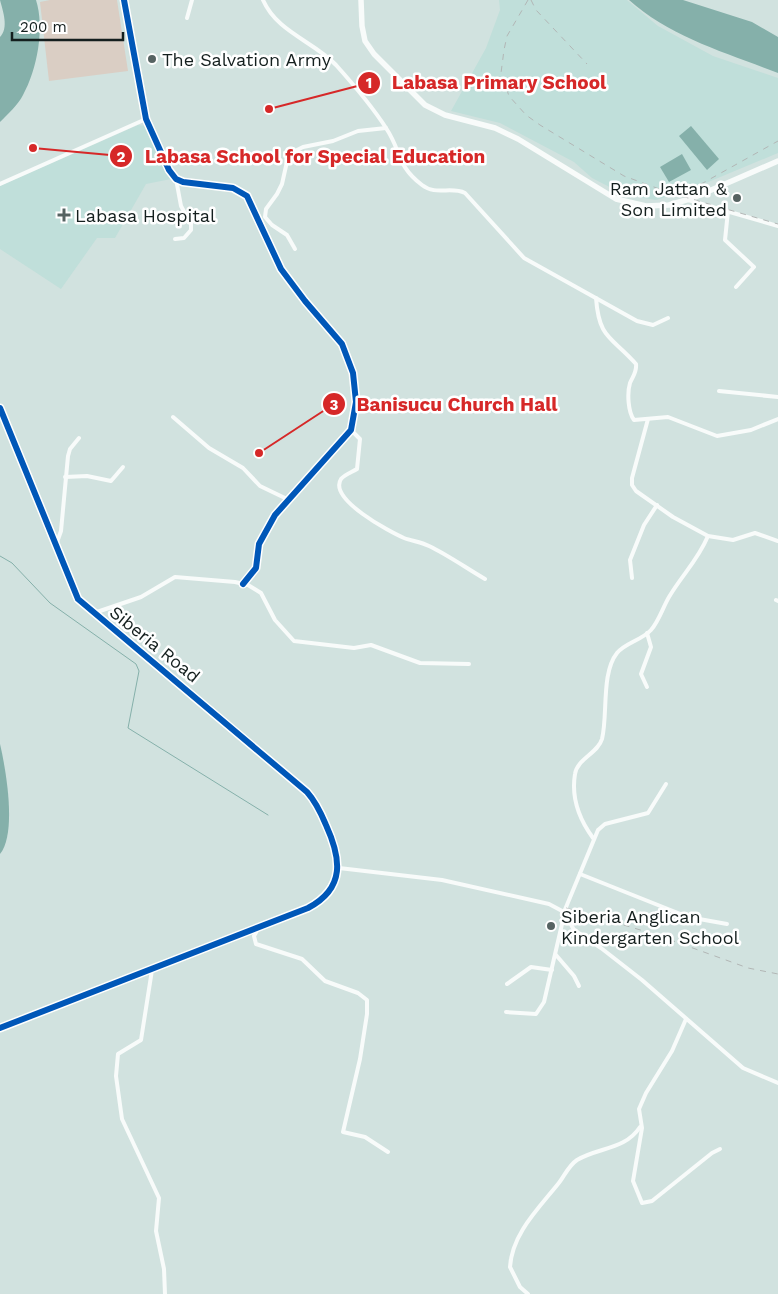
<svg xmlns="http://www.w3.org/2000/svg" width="778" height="1294" viewBox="0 0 778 1294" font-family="'Work Sans',sans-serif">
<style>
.built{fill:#c0dfda}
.green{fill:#dacec4}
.water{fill:#85b0aa}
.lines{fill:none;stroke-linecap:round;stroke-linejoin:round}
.stream{stroke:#85b0aa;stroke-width:1}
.minor{stroke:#f8fbfa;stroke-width:4}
.secondary{stroke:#f8fbfa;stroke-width:5.5}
.rail{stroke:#b2b6b5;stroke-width:1;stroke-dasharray:6 6;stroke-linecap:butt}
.cycleway-casing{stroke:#fff;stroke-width:9}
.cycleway{stroke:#0057b8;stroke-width:6}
.poi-dot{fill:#566362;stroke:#fff;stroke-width:2}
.labels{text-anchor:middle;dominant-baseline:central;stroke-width:5;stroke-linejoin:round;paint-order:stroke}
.poi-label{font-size:18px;fill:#141f1e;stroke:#fff;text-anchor:start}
.street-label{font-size:18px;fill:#141f1e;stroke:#fff}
.leader{fill:none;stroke:#d62828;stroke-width:2}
.callout-dot{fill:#d62828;stroke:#fff;stroke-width:2}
.mark-label{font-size:15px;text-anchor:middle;font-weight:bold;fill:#fff}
.callout-label{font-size:19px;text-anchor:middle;font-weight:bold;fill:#d62828;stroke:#fff;stroke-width:5;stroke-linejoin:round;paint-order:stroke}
</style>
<rect width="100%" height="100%" fill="#d1e2df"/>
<g class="built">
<polygon points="499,0 627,0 658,26 713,56 778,78 778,153 694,188 656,200 625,195 592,178 574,162 500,123 451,111 486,48 500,10"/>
<polygon points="138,125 146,126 171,179 146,184 115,238 97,238 61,289 0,249 0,186"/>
</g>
<polygon class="green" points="50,0 117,0 128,71 49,81 40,2"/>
<g class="water">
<path d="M 0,0 L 36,0 C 45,28 37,70 23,95 C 18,105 8,114 0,122 L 0,37 C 9,28 3,11 0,0 Z"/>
<path d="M 629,0 L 683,0 L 752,22 L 778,37 L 778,73 C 727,53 670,37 629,0 Z"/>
<polygon points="691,126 719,159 707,170 679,136"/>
<polygon points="682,154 691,170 669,182 660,167"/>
<path d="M 0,744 C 6,770 17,833 0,854 Z"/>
</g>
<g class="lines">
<polyline class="stream" points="0,556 12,563 50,603 136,664 139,671 128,728 268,815"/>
<g class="minor">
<polyline points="124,0 146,119 169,170 176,179 183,182 233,188 247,196 281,269 305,301 342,344 353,373 356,402 351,430 275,515 259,544 256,568 243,584"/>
<path d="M 263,0 C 277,32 313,41 336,65 C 353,84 372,106 386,128 C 402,152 396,165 422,185 C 436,196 451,186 465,193 L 524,258 L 637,321 L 653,325 L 668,318"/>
<polyline points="187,18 192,0"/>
<polyline points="0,184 146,119"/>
<polyline points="688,200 778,226"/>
<polyline points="728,211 725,240 754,267 736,287"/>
<polyline points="175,239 184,238 191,230 191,224 181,206 176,179"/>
<polyline points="295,249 287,235 272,225 265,217 266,209 277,194 282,184 288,157 295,151 303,147 333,141 358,131 386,128"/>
<path d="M 596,298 C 599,339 611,336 636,364 C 637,372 633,376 630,383 C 627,393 628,412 634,420 L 668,417 L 717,436 L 751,430 L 778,419"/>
<polyline points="719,391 778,397"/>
<path d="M 0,408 L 78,599 L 307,792 C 316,802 321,813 326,825 C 341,858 346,888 308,908 L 0,1028"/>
<polyline points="173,417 209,448 243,468 260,486 287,499"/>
<polyline points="648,419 632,478 632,485 636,491 673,517 708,536 733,540 755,533 778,541"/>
<path d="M 351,430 L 360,439 L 357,469 C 352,472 344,475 341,479 C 328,499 390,532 404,538 C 412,541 421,542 429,546 C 448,555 466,568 485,579"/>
<polyline points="65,477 87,476 111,481 123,467"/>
<polyline points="56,545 61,531 68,456 70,449 79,438"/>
<polyline points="632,578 630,560 644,525 657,505"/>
<polyline points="776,600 778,601"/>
<polyline points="94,613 141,597 175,577 235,582 248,585 261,593 275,620 294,641 354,648 371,645 420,663 469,664"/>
<polyline points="647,633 651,647 641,674 647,687"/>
<path d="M 593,838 C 579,819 571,798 575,774 C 577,759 598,753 602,739 C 608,715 601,673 617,653 C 625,643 642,640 651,630 C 659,621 663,607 669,597 C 682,575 698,560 708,536"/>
<polyline points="339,868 442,880 549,904 564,912 574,930 601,948 642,980 743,1068 778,1083"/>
<polyline points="580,874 688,917 727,924"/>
<polyline points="564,912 598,830 605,824 648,813 666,784"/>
<polyline points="259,927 254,936 256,944 302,959 325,981 358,993 367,1000 367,1014 360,1059 343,1132 365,1137 388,1152"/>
<polyline points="556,955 574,976 579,986"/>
<polyline points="152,970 141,1040 118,1054 116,1076 122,1119 159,1198 156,1231 164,1269 165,1294"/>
<polyline points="507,984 531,967 552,970"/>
<polyline points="506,1012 536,1014 544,1002 562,924 566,916"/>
<polyline points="686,1019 672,1051 646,1093 639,1109 642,1128 633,1181 642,1203 652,1201 712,1153 720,1149"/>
<path d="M 528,1294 L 520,1287 L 510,1267 C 512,1234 538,1209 558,1184 C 564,1177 568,1166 577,1160 C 599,1147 625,1150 640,1127"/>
</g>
<polyline class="secondary" points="361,0 362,26 365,41 374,54 425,105 445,115 495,128 518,139 616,199 646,206 669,205 693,198 778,161"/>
<g class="rail">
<polyline points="528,0 507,36 504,50 501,73 509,96 526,115 540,125 624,176 662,190 685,189 703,183 778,141"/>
<polyline points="531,0 536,10 587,64"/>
<polyline points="671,193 778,224"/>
<polyline points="566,908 654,934 748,968 778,974"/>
</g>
<g class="cycleway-casing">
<g id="cycleway">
<polyline points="124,0 146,119 169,170 176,179 183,182 233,188 247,196 281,269 305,301 342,344 353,373 356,402 351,430 275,515 259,544 256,568 243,584"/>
<path d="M 0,408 L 78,599 L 307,792 C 316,802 321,813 326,825 C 341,858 346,888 308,908 L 0,1028"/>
</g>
</g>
<use href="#cycleway" class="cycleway"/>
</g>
<g class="poi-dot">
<circle cx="152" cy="59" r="5"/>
<circle cx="737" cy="198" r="5"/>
<path d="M61.5 207.5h5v5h5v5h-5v5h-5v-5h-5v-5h5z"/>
<circle cx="551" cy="926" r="5"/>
</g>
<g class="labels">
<g class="poi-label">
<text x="162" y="59">The Salvation Army</text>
<text x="727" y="188" text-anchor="end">Ram Jattan &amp;<tspan x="727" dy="21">Son Limited</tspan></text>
<text x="75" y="215">Labasa Hospital</text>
<text x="561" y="916">Siberia Anglican<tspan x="561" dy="21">Kindergarten School</tspan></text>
</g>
<g class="street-label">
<text transform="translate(155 644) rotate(39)">Siberia Road</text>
</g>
</g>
<path class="leader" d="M269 109L369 83M33 148L121 156M259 453L334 404"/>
<g class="callout-dot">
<circle cx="269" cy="109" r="5"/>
<circle cx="33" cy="148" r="5"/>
<circle cx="259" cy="453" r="5"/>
<circle cx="369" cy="83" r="12"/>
<circle cx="121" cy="156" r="12"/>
<circle cx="334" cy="404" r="12"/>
</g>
<g class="mark-label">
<text x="369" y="88">1</text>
<text x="121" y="162">2</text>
<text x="334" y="410">3</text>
</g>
<g class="callout-label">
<text x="499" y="89">Labasa Primary School</text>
<text x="315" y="163">Labasa School for Special Education</text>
<text x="457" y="411">Banisucu Church Hall</text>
</g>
<path d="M12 32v8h111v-8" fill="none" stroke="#141f1e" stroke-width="2.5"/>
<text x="20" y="32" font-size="15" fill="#141f1e" stroke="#ffffff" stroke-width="4" paint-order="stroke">200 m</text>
</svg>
